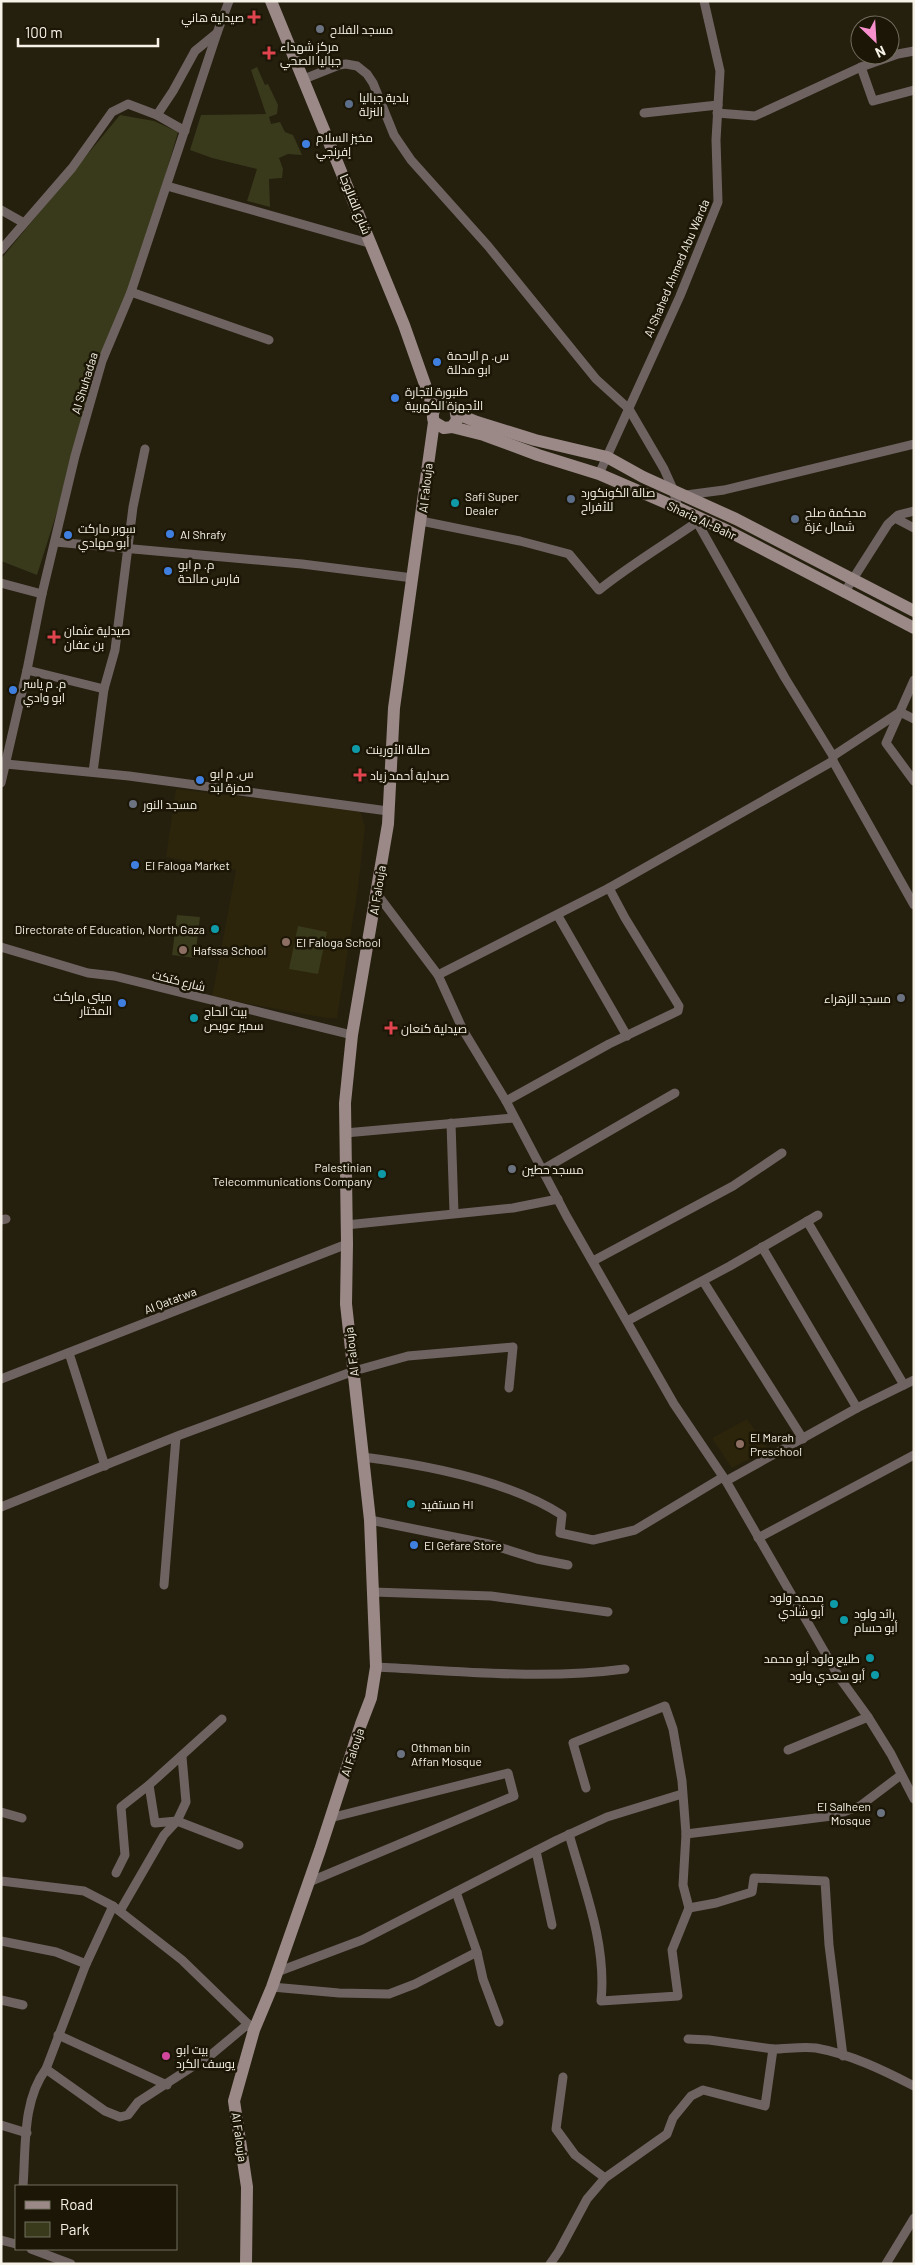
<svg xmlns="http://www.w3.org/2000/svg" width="915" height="2265" viewBox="0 0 915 2265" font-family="Barlow,Cairo,sans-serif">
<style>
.built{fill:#2c250c}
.green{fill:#393a1c}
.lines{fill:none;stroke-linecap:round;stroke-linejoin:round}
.minor{stroke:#6e6361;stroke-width:9}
.secondary{stroke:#9a8986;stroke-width:12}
.health-dot{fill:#e0444e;stroke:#1b1605;stroke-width:2}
.worship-dot{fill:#6b7280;stroke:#1b1605;stroke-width:2}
.service-dot{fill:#5c6f8a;stroke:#1b1605;stroke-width:2}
.shop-dot{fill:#3f7fe0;stroke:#1b1605;stroke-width:2}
.culture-dot{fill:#0f9aa8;stroke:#1b1605;stroke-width:2}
.education-dot{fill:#8d6e63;stroke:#1b1605;stroke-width:2}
.hotel-dot{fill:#d1479c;stroke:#1b1605;stroke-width:2}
.labels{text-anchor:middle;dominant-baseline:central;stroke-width:5;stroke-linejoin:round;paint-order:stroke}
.poi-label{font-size:12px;fill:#f6f2e7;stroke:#1b1605;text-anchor:start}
.street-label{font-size:12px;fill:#f6f2e7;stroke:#1b1605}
</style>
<rect width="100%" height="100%" fill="#251f0e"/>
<g class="built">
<polygon points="176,789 357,810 361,813 365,827 358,888 337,1018 326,1018 212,997 236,870 166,857"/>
<polygon points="747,1419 768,1449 732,1468 712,1438"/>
</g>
<g class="green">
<polygon points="257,67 265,85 268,84 278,105 277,114 269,117 271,124 280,122 285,132 293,135 302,155 288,154 279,158 283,169 282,178 269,179 270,207 247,201 257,169 212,158 190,150 201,115 266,114 251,70"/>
<polygon points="120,115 154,121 178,132 131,292 89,411 37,575 1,561 1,259"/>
<polygon points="177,915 200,917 195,958 172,955"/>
<polygon points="298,926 327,932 318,974 289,969"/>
</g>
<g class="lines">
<g class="minor">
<polyline points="861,67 898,54 914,51"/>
<polyline points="304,79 339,65 346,64 357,66 367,74 373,83 394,135 411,160 488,246 596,379 629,409 664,469 673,489 678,508"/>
<polyline points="644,113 718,105"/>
<polyline points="717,113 755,116 861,67 873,101 914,90"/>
<polyline points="157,115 173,91 195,51 217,33"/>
<polyline points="167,186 372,244"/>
<polyline points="1,210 24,223"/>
<polyline points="1,250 72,168 112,112 128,104 157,115 185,131"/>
<polyline points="131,292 269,340"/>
<polyline points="599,474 680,296 718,202 716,140 720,71 704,1"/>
<polyline points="686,495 724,490 914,444"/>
<polyline points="895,518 914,528"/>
<polyline points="700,519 697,522 785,678 833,756 833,761 914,905"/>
<path d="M 421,521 L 520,541 L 569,554 L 599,590 C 630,565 664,545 697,522"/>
<polyline points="55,542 302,564 413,578"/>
<polyline points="1,583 42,594"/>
<polyline points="844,593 888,524 898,515 914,511"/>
<polyline points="27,670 104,689 115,650 133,507 145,449"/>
<polyline points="914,680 886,743 914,781"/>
<polyline points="900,712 914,719"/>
<polyline points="833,756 900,712"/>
<polyline points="6,764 129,776 388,811"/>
<polyline points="93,772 104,689"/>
<polyline points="1,783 27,670 42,594 75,456 102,361 131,292 217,33 229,1"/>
<polyline points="377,894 438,975 463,1030 506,1101 567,1217 674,1404 726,1481 839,1677 868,1717 891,1754 914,1799"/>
<polyline points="558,916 627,1036"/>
<polyline points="1,947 88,973 114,976 352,1035"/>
<polyline points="438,975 609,888 833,761"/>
<polyline points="506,1101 609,1044 678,1011 679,1006 625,918 609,888"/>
<polyline points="451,1123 454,1213"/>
<polyline points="345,1133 514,1118"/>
<polyline points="542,1170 675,1093"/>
<polyline points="1,1220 6,1219"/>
<polyline points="807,1221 904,1385"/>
<polyline points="346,1225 513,1208 558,1199"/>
<polyline points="762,1247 857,1408"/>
<polyline points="593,1261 733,1186 782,1153"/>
<polyline points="703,1281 803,1439"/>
<polyline points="627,1321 730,1266 818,1215"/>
<polyline points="69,1353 105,1466"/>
<polyline points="1,1379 347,1244"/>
<path d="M 363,1457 C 426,1465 508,1480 562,1515 L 560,1533 L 593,1540 L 635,1530 L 723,1477"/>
<polyline points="726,1481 857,1408 914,1380"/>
<polyline points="1,1507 180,1435 354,1371 408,1356 513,1347 509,1388"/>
<polyline points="370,1520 489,1544 537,1559 568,1565"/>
<polyline points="758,1538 914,1455"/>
<polyline points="164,1585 176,1437"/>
<polyline points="373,1592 491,1596 608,1612"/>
<path d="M 376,1667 C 458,1671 543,1680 625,1669"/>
<polyline points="788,1750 868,1717"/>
<polyline points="149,1785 222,1719"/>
<polyline points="1,1812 22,1818"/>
<path d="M 569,1834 C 584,1888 607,1944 601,2001 L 678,1996 L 672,1950 L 689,1908 L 683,1885 L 686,1834 L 682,1781 L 673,1729 L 665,1706 L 573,1743 L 586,1788"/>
<polyline points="686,1834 832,1816 860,1806 901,1775"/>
<polyline points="536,1851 552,1925"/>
<polyline points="116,1873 125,1855 121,1807 149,1785 155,1823 177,1821 239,1845"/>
<polyline points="1,1881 84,1891 113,1906"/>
<polyline points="309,1882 514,1796 508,1773 330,1818"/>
<polyline points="456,1892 477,1952 483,1979 499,2022"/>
<polyline points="689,1908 716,1903 752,1892 754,1878 825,1881 829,1945 843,2056"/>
<polyline points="120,1911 164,1835 177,1821 186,1802 182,1757"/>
<polyline points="1,1941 56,1952 86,1964 46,2069"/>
<polyline points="86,1964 113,1906 182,1960 248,2024"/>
<polyline points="277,1972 362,1940 557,1840 607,1817 682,1794"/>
<polyline points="272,1987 339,1993 389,1994 415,1984 477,1952"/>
<polyline points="1,2000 23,2005"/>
<polyline points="58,2035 167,2085"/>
<polyline points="688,2039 709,2040 773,2049"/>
<polyline points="563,2077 556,2129 575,2155 605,2178"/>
<polyline points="1,2125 27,2133"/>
<path d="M 23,2186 C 26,2148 22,2101 46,2069 L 105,2111 L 120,2117 L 128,2115 L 138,2102 L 212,2054 L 248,2024 L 254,2030"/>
<polyline points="1,2240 16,2244"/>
<polyline points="31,2249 71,2264"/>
<path d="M 550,2264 L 559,2251 L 587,2199 L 605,2178 L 667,2134 L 673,2118 L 691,2096 L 703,2090 L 765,2106 L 773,2049 C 787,2049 802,2046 816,2048 C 850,2054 883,2070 914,2086"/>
<polyline points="886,2264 914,2218"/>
</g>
<g class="secondary">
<polyline points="271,1 404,325 434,410"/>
<polyline points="457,412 462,416 477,422 535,440 607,457 643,477 736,519 914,611"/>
<polyline points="452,427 484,435 538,455 599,474 678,508 728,531 914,628"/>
<path d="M 246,2264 L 247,2187 L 234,2101 L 254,2030 L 272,1987 L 320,1850 L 361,1724 L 371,1698 L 376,1667 L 370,1520 L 346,1304 L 347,1244 L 345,1103 L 352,1035 L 388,824 L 394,708 L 434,422 C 431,413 434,406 444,403 L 455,408 L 457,420 L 452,427 L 444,428 L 434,422"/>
</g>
</g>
<g class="health-dot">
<path d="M251.5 9.5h5v5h5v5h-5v5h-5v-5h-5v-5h5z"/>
<path d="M266.5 45.5h5v5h5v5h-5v5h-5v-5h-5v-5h5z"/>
<path d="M51.5 629.5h5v5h5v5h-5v5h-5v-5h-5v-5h5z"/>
<path d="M357.5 767.5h5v5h5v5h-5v5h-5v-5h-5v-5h5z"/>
<path d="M388.5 1020.5h5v5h5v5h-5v5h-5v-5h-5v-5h5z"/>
</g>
<g class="worship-dot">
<circle cx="320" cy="29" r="5"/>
<circle cx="133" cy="804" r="5"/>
<circle cx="901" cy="998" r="5"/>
<circle cx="512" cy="1169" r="5"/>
<circle cx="401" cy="1754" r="5"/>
<circle cx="881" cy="1813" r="5"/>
</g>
<g class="service-dot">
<circle cx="349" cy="104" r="5"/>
<circle cx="571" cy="499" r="5"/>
<circle cx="795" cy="519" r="5"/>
</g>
<g class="shop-dot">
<circle cx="306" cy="144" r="5"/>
<circle cx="437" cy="362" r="5"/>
<circle cx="395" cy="398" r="5"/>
<circle cx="170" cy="534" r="5"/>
<circle cx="68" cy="535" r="5"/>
<circle cx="168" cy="571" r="5"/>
<circle cx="13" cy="690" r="5"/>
<circle cx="200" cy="780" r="5"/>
<circle cx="135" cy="865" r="5"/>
<circle cx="122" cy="1003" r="5"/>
<circle cx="414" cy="1545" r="5"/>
</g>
<g class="culture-dot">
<circle cx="455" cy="503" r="5"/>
<circle cx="356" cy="749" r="5"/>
<circle cx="215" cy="929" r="5"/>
<circle cx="194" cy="1018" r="5"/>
<circle cx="382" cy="1174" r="5"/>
<circle cx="411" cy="1504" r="5"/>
<circle cx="834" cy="1604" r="5"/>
<circle cx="844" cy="1620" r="5"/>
<circle cx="870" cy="1658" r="5"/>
<circle cx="875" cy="1675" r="5"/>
</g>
<g class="education-dot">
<circle cx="286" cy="942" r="5"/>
<circle cx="183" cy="950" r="5"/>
<circle cx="740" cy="1444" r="5"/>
</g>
<circle class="hotel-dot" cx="166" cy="2056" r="5"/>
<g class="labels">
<g class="poi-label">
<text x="244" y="17" text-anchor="end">صيدلية هاني</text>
<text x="330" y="29">مسجد الفلاح</text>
<text x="280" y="46">مركز شهداء<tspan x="280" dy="14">جباليا الصحي</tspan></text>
<text x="359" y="97">بلدية جباليا<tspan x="359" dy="14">النزلة</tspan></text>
<text x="316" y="137">مخبز السلام<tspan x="316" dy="14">إفرنجي</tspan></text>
<text x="447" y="355">س. م الرحمة<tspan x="447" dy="14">ابو مدللة</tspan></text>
<text x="405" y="391">طنبورة لتجارة<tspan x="405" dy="14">الأجهزة الكهربية</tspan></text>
<text x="581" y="492">صالة الكونكورد<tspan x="581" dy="14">للأفراح</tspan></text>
<text x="465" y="496">Safi Super<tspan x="465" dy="14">Dealer</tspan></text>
<text x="805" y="512">محكمة صلح<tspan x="805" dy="14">شمال غزة</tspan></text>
<text x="78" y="528">سوبر ماركت<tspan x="78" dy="14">أبو مهادي</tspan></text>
<text x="180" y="534">Al Shrafy</text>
<text x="178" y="564">م. م ابو<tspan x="178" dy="14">فارس صالحة</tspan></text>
<text x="64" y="630">صيدلية عثمان<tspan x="64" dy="14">بن عفان</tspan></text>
<text x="23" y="683">م. م ياسر<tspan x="23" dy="14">ابو وادي</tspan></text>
<text x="366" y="749">صالة الأورينت</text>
<text x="210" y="773">س. م ابو<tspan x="210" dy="14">حمزة لبد</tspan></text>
<text x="370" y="775">صيدلية أحمد زياد</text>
<text x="143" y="804">مسجد النور</text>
<text x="145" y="865">El Faloga Market</text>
<text x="205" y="929" text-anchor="end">Directorate of Education, North Gaza</text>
<text x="296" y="942">El Faloga School</text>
<text x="193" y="950">Hafssa School</text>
<text x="112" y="996" text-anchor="end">ميني ماركت<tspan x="112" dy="14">المختار</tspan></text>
<text x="891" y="998" text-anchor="end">مسجد الزهراء</text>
<text x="204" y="1011">بيت الحاج<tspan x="204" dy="14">سمير عويص</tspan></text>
<text x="401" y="1028">صيدلية كنعان</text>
<text x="372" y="1167" text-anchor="end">Palestinian<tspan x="372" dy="14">Telecommunications Company</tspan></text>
<text x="522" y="1169">مسجد حطين</text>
<text x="750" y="1437">El Marah<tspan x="750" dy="14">Preschool</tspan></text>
<text x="421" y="1504">مستفيد HI</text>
<text x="424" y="1545">El Gefare Store</text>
<text x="824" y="1597" text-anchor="end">محمد ولود<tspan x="824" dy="14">أبو شادي</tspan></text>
<text x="854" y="1613">رائد ولود<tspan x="854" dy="14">أبو حسام</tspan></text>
<text x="860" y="1658" text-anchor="end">طليع ولود أبو محمد</text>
<text x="865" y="1675" text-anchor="end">أبو سعدي ولود</text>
<text x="411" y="1747">Othman bin<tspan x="411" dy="14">Affan Mosque</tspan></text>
<text x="871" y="1806" text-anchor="end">El Salheen<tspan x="871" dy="14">Mosque</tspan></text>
<text x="176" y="2049">بيت ابو<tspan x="176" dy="14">يوسف الكرد</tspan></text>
</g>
<g class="street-label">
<text transform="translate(356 204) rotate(68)">شارع الفالوجا</text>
<text transform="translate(676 268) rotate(-67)">Al Shahed Ahmed Abu Warda</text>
<text transform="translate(84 383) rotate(-73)">Al Shuhadaa</text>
<text transform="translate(425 488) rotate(-84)">Al Falouja</text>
<text transform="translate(702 520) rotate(25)">Sharia Al-Bahr</text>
<text transform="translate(377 890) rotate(-81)">Al Falouja</text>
<text transform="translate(179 980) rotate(14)">شارع كتكت</text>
<text transform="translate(170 1300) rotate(-21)">Al Qatatwa</text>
<text transform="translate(351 1352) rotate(-97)">Al Falouja</text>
<text transform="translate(352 1752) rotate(-72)">Al Falouja</text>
<text transform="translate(240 2137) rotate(82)">Al Falouja</text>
</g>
</g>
<rect width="915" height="2265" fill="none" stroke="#f6f2e7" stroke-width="5"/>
<rect x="15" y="2185" width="162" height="65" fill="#1b1605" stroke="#736e5f"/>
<rect x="25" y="2201" width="25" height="8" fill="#9a8986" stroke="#736e5f"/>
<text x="60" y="2210" font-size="15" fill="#f6f2e7">Road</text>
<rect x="25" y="2222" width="25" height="15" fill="#393a1c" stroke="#736e5f"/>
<text x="60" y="2235" font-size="15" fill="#f6f2e7">Park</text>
<g transform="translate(875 40) rotate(155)"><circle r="24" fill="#1b1605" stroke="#736e5f"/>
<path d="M0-4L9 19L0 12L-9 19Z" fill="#f790cd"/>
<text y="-8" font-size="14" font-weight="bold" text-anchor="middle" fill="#f6f2e7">N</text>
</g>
<path d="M18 38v8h140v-8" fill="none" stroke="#f6f2e7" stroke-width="2.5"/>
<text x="25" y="38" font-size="15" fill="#f6f2e7" stroke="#1b1605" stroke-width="4" paint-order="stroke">100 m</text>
</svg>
